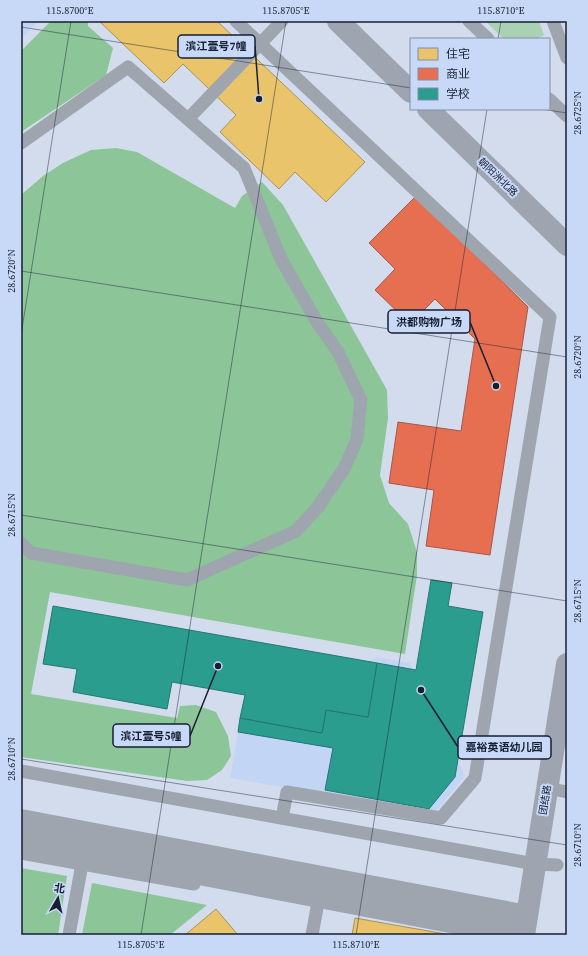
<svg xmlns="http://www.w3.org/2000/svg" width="588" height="956" viewBox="0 0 588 956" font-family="'Source Serif 4','Noto Sans SC',serif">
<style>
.built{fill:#c3d5f5}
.green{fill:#a9d1b4}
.forest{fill:#8cc598}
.homes{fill:#e9c46a;stroke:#aa9259}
.shops{fill:#e76f51;stroke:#a85748}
.schools{fill:#2a9d8f;stroke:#247773}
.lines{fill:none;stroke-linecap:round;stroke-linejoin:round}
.lane{stroke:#9fa5af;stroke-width:13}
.street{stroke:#9fa5af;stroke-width:22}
.secondary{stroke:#9ea5b0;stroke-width:22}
.ticks{fill:none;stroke:#161f32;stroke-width:1;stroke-opacity:0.45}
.labels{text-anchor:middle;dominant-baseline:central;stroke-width:4;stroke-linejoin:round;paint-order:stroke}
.street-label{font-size:10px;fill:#161f32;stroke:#c8d8f7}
.leader{fill:none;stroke:#161f32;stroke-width:1.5}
.callout-dot{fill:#161f32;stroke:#c8d8f7;stroke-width:1.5}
.callout{fill:#c8d8f7;stroke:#161f32;stroke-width:1.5}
.callout-label{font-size:11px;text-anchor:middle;font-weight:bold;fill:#161f32}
.neatline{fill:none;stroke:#161f32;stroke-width:1.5}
.ticks-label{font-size:10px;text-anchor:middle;fill:#161f32}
</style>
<rect width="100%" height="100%" fill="#d2dcec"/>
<g class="built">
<polygon points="21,21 38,21 21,39"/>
<polygon points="377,657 410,663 465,776 434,814 230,778 238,732"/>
</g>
<polygon class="green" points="485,21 539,21 544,35 536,39 504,39"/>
<g class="forest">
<polygon points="51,21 88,21 88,26 113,48 106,75 21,132 21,51"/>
<polygon points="116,148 137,152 235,208 242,196 262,182 283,205 387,390 388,418 380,475 389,503 408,524 417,552 417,575 405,654 50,592 31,694 177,718 180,706 196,705 216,712 228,736 231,756 222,770 207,780 187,781 21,757 21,194 22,194 43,176 63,163 91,150"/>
<polygon points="21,868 67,876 58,935 21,935"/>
<polygon points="92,883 207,905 170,935 82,935"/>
</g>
<g class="homes">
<polygon points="99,21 217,21 365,162 326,202 295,172 279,189 220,132 236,115 183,64 164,83"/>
<polygon points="216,909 238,935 185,935"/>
<polygon points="355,918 451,935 352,935"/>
</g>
<polygon class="shops" points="416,196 528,307 490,555 426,546 434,490 389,483 398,422 461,431 475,339 435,299 410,324 375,290 395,269 369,243"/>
<g class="schools">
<polygon points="431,580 452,583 448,606 483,612 455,777 429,809 325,790 333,748 238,732 240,718 322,733 326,710 368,717 377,663 416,670"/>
<polygon points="53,606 377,663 368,717 326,710 322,733 240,718 245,695 172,682 167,709 73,692 77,669 43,664"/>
</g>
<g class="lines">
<g class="lane">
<polyline points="236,21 550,317 475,778 441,818 287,792 282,818"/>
<polyline points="469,21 488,39"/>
<polyline points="553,21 567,58"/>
<polyline points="549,99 567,116"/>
<polyline points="188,119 282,21"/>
<polyline points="21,143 128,67 244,168 281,259 317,322 338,352 361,400 357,439 345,467 318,507 296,531 187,580 31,553 21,543"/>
<polyline points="21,771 535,864 557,865"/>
<polyline points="547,788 567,792"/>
<polyline points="21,853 194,884"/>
<polyline points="69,935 82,864"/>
<polyline points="312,935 319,897"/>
</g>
<g class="street">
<polyline points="21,820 527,916"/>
<polyline points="21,840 519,935"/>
</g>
<g class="secondary">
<polyline points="338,21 411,92"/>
<polyline points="428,109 567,245"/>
<polyline points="524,935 567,664"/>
</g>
</g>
<path class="ticks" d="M 21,27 L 411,88M 498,39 L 501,21M 541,109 L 567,113M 21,271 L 567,357M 21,335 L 71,21M 21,515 L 567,601M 21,759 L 567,845M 141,935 L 286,21M 356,935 L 487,109"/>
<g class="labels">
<g class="street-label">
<text transform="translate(498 177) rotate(44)">朝阳洲北路</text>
<text transform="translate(545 800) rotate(-81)">团结路</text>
</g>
</g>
<path class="leader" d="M259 99L255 46M496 386L470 322M218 666L190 736M421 690L458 747"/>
<g class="callout-dot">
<circle cx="259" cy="99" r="4"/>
<circle cx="496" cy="386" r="4"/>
<circle cx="218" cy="666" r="4"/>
<circle cx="421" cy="690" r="4"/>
</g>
<g class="callout">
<rect x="178" y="35" width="77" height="23" rx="4"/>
<rect x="388" y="310" width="82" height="23" rx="4"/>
<rect x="113" y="724" width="77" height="23" rx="4"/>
<rect x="458" y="736" width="93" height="23" rx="4"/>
</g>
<g class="callout-label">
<text x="216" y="50">滨江壹号7幢</text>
<text x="429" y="326">洪都购物广场</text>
<text x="151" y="740">滨江壹号5幢</text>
<text x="504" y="751">嘉裕英语幼儿园</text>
</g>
<rect width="588" height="956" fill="none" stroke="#c8d8f7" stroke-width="44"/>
<rect x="410" y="38" width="140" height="72" fill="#c8d8f7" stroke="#818ea8"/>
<rect x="418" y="48" width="20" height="12" fill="#e9c46a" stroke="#818ea8"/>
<text x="446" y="58" font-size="12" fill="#161f32">住宅</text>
<rect x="418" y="68" width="20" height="12" fill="#e76f51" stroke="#818ea8"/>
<text x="446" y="78" font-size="12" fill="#161f32">商业</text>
<rect x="418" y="88" width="20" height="12" fill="#2a9d8f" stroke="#818ea8"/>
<text x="446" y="98" font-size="12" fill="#161f32">学校</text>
<g transform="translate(58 898) rotate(9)" stroke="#c8d8f7" stroke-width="3" paint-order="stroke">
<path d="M0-3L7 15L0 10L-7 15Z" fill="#161f32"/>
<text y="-6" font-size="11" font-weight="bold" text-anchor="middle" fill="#161f32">北</text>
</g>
<rect x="22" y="22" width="544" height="912" class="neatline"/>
<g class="ticks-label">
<text x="70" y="14">115.8700°E</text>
<text x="286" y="14">115.8705°E</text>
<text x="501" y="14">115.8710°E</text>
<text transform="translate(577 113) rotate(-90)" y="4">28.6725°N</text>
<text transform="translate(11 271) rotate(-90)" y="4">28.6720°N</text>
<text transform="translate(577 357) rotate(-90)" y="4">28.6720°N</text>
<text transform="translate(11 515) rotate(-90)" y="4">28.6715°N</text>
<text transform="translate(577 601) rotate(-90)" y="4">28.6715°N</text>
<text transform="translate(11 759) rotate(-90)" y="4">28.6710°N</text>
<text transform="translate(577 845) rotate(-90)" y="4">28.6710°N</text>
<text x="141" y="948">115.8705°E</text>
<text x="356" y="948">115.8710°E</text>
</g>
</svg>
